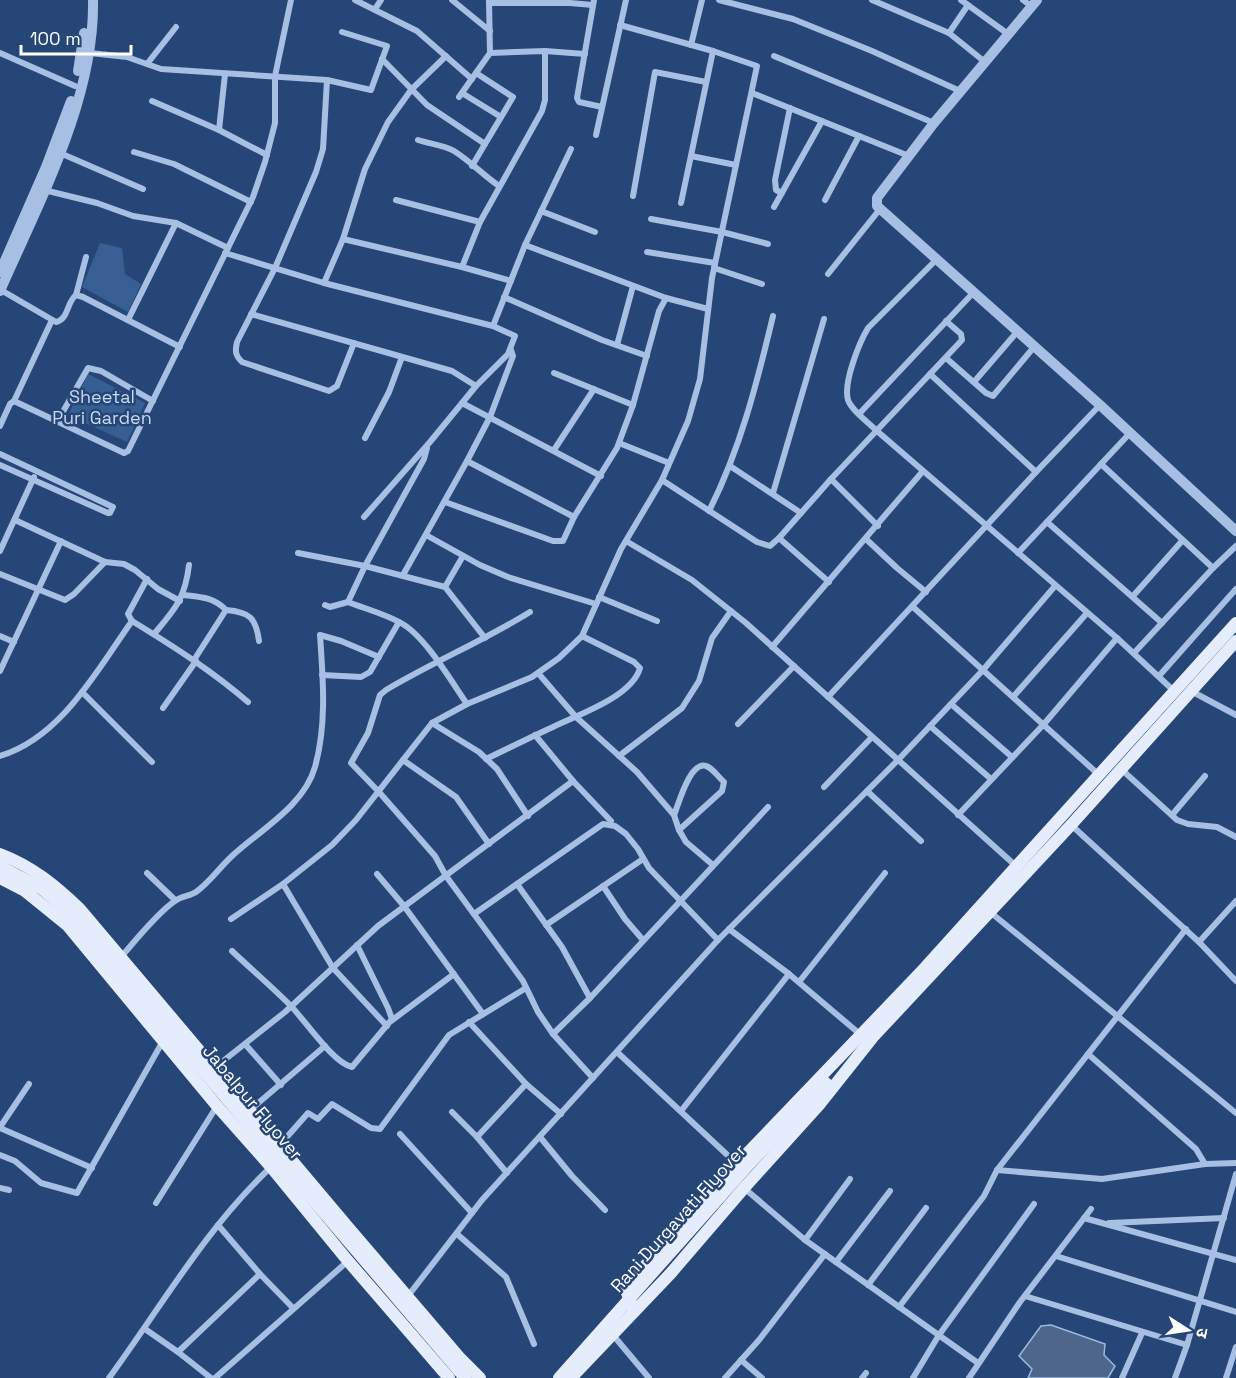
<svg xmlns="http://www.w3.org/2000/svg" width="1236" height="1378" viewBox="0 0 1236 1378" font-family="'Space Grotesk','Noto Sans Devanagari',sans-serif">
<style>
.green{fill:#385f94}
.water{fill:#4d668a;stroke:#9abae3;stroke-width:1.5}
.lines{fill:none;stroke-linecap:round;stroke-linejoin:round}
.minor{stroke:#a6bfe3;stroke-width:6}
.tertiary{stroke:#a6bfe3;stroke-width:10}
.primary{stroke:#e5edfc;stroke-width:12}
.primary-bridge{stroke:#e5edfc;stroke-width:12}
.labels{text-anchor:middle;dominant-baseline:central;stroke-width:5;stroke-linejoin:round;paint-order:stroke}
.park-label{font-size:18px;fill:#c8daf2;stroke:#254676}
.street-label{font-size:18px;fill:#fff;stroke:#254676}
</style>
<rect width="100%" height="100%" fill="#254676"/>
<g class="green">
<polygon points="100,243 122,248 125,274 141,284 128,312 82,287"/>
<polygon points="88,374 145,403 127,442 68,415"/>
</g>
<polygon class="water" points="1051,1325 1105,1344 1104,1355 1115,1366 1108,1378 1028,1378 1032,1369 1019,1356 1041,1326"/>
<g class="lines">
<g class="minor">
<polyline points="355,0 417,31 472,79"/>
<polyline points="452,0 490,31"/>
<polyline points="594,0 577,98 579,102 602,107"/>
<polyline points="719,0 793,19 872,51 960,91"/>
<polyline points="872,0 949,33 985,62"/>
<polyline points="961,0 1008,34"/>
<polyline points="1023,0 1032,7"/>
<polyline points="489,3 570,3 593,5"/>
<polyline points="375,9 381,0"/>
<polyline points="949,33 968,5"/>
<polyline points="691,45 702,0"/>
<polyline points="0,53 75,86"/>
<polyline points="90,53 127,57 161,69 327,80 371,90 387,46 342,32"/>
<polyline points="490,53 545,51 585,54"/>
<polyline points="774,56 934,123"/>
<polyline points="382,59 427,105 485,144 472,166"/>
<polyline points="147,64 176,27"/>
<polyline points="476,73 513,97 485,144"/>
<polyline points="225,74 219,130 267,155"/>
<path d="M 327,80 L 323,149 L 316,172 L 275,268 L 237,342 C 235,351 235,355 242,362 L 329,391 L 337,386 L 354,343"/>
<polyline points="462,93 501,117"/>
<polyline points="752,93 909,156"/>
<polyline points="459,97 490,53 489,0"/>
<polyline points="152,101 219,130"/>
<polyline points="596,135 626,0"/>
<path d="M 418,140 C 430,144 444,145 454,151 C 470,161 483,175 499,186"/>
<polyline points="134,152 174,164 251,202"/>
<polyline points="60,153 143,189"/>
<polyline points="691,156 736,165"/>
<polyline points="44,190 97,203 133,216 176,223"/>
<polyline points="782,193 776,190 775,180 790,108"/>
<polyline points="633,196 655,72 706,82"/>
<polyline points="396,200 480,222"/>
<polyline points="825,200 859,136"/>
<polyline points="681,203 713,51"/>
<polyline points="774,207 822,121"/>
<polyline points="541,211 595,232"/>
<polyline points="651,219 722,232 768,244"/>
<polyline points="343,239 462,267 511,281"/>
<polyline points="525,245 666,298 708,309"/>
<polyline points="647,252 715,263"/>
<polyline points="225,253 324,283 493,326 515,336 508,354 476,386 430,442 364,517"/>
<path d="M 936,260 L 868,328 C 859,343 843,383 848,400 C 852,411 868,422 877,431 L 1117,638 L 1174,691"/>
<polyline points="462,267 480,222 542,111 545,100 545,51"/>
<polyline points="714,268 762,284"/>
<polyline points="828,274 880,209"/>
<polyline points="324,283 343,239 365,169 388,122 411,90 446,56"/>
<path d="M 1,290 L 56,322 C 69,319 66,303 76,295 L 83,297 L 180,347"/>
<polyline points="76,295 86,257"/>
<polyline points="504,297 602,340 647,356"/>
<polyline points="251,314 452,371 476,386"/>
<polyline points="128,320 176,223 228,248"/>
<polyline points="493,326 525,245 571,149"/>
<polyline points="617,345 633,286"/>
<polyline points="946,358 986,393 993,396 1034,347"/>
<polyline points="554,373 633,405"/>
<polyline points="930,374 962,340 961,334 946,321"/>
<polyline points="974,382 1017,332"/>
<polyline points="14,401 52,320"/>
<polyline points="462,403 601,476"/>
<polyline points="859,414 973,293"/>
<polyline points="57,422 88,368 101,371 153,401"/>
<polyline points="0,426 10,404 14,401 124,453 128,451 253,197 265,162 275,123 275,76 291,0"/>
<polyline points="365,438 389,392 402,357"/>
<polyline points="619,443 669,463"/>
<path d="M 427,448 L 424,459 L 365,566 L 348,602 C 366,609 385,614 401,623 C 425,636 451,681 467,704"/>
<polyline points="554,450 594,389"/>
<polyline points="0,454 113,507 110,513 108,513 0,465"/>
<polyline points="467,461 574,517"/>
<polyline points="1101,464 1213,568"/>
<polyline points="730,466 801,513"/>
<polyline points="831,479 878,526"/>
<polyline points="662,480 757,542 770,546 779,538"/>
<polyline points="773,493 824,319"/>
<polyline points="445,502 553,541 563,541 574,517 617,448 633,405 659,311 666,298"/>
<path d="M 709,511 C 740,450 757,383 773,316"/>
<polyline points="15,520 105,562 124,564 135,570 158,589 180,601"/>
<polyline points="1047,522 1162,623"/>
<polyline points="426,535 480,565 508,577 596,604"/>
<polyline points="866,539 897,568 926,592"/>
<polyline points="626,541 692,580 746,623 1016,866"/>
<polyline points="0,551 34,477"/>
<polyline points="298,553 365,566 445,587 485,638"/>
<polyline points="1018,553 1130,433"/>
<polyline points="0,574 65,600 74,594 105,562"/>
<polyline points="403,575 467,461 490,417 513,356 511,350"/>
<polyline points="829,582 779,538 831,479 930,374 1036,472"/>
<polyline points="445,587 463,556"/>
<path d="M 183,595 C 201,597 213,597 226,610 C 250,612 256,618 259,641"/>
<polyline points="1133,596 1182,541"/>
<polyline points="599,597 657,621"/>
<polyline points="325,605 330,607 348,602"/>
<polyline points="913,607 1098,774"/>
<path d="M 530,612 C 483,641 433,662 386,690 L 380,695 L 368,733 L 351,763 L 379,792 L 435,856 L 446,876 L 523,981 L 538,1012 L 553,1034 L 593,1078"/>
<polyline points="132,621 128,614 147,579"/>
<path d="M 154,634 C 175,609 185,599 189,565"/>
<polyline points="0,636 14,642"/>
<polyline points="772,647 923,471"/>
<polyline points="1134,653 1213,568 1236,546"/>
<polyline points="194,660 226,610"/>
<polyline points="0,671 61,541"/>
<polyline points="538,673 576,717 637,772 674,815 679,830 686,842 713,865"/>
<polyline points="322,675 361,677 370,672 399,622"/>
<polyline points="1159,676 1236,589"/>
<polyline points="1191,691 1236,715"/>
<polyline points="82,692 152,762"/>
<polyline points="828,697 1036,472 1100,405"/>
<polyline points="1013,697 1087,613"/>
<polyline points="951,704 1012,757"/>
<polyline points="163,708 196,661"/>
<polyline points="432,723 479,752 497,769 528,816"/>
<polyline points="738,724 794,666"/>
<polyline points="930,726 991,779"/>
<polyline points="535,735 573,781 611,821"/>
<path d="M 0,756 C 62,737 97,670 132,621 C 173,646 212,671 248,702"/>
<polyline points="619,756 682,708 699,681 712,638 731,611"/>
<path d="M 486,759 C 509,748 531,737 553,727 C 577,715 632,697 640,668 L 634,662 L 582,636"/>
<polyline points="403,760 456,797 489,844"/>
<polyline points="1121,769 1177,820 1188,824 1217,827 1236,837"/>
<polyline points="824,787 872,737"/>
<polyline points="867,791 921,841"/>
<path d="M 674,815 C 679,803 690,761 706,766 C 713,768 718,777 724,782 L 722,791 L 679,830"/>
<polyline points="958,815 1044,724 1117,638"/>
<polyline points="1172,815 1205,776"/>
<polyline points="1069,823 1199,942 1236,901"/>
<polyline points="147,873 175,900"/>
<polyline points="377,874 404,906 483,1014"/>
<polyline points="283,884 333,968 387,1026"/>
<polyline points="517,884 562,947 590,998"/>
<polyline points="603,886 625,919 643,940"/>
<polyline points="990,912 1236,1113"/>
<polyline points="474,914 603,824 615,826 626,834 638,849 649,868 718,940"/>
<polyline points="231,919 283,884 332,845 356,820 432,723 467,704 532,677 559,658 582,636 621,549 662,480 688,421 700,379 712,278 757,66 713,51 620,25"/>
<polyline points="546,925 643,859"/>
<polyline points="729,929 789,974 861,1035"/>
<polyline points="1199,942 1236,981"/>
<path d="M 232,951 C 251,969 271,986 290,1005 C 304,1019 333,1063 352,1067 L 392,1019 L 388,1008 L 357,945"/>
<path d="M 121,957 C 135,941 158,912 175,901 C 181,896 190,896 196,892 C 209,883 220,867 232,856 C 260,830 304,806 315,767 C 327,724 323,679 320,635 L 341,641 L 379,657"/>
<polyline points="799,982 885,873"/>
<polyline points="391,1021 454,974"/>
<polyline points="469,1022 526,1084 561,1114"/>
<polyline points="553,1034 590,998 768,807"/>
<polyline points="245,1044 281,1085"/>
<polyline points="617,1052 737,1164"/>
<polyline points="1088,1054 1196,1149 1205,1164"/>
<polyline points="213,1069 285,1012 378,926 573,781"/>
<polyline points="250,1110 325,1046"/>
<polyline points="681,1111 789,974"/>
<polyline points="452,1112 477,1137 507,1173"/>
<polyline points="0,1127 29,1084"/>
<polyline points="0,1128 92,1168"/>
<polyline points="400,1134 472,1213"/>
<polyline points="477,1137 526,1084"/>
<polyline points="540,1137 572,1176 605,1210"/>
<polyline points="279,1146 308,1113 318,1119 332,1104 371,1128 380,1129 449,1035 526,988"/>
<polyline points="0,1155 15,1161 41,1183 77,1193 163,1041"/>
<polyline points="997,1170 1102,1179 1205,1164 1236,1163"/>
<polyline points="0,1188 9,1190"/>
<polyline points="744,1188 805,1240 978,1363"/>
<polyline points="156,1203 217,1106"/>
<polyline points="1084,1218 1236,1260"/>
<polyline points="1109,1223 1224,1218"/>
<polyline points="218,1225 260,1274 293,1308"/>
<polyline points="457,1234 506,1277 534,1344"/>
<polyline points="805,1240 850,1179"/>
<polyline points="1056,1256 1236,1312"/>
<polyline points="836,1262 890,1191"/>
<polyline points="868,1285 926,1208"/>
<polyline points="408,1296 482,1200 718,940 898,760 983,670 1055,586"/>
<polyline points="1025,1296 1187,1345"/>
<polyline points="899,1307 984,1196 997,1170 1186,929"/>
<polyline points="145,1329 178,1352 211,1378"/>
<polyline points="613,1335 649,1378"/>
<polyline points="178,1352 260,1274"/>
<polyline points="741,1360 762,1378"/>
<path d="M 109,1378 C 161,1307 206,1228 271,1167"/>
<polyline points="215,1378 348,1261"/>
<polyline points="725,1378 759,1340 825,1254"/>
<polyline points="862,1378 866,1373"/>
<polyline points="913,1378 939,1335 1034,1204"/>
<polyline points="969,1378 1020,1302 1091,1209"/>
<polyline points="1122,1378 1142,1333"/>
<polyline points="1175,1378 1187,1345 1236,1174"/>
<polyline points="1226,1378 1236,1347"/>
</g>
<g class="tertiary">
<polyline points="1037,0 934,123 883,190 877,198 877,206 1100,405 1236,531"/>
<polyline points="78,71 84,33"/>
<polyline points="0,272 46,167 71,101"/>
<path d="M 0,291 C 39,202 95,99 93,0"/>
</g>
<g class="primary">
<path d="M 0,854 C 32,866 56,886 80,909 L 348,1227 L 459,1357 L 480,1378"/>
<polyline points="0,878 25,891 67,925 217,1106 271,1167 348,1261 449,1378"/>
<polyline points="633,1308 625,1288 737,1164 921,972 1236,623"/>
<polyline points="571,1378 671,1273 744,1188 819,1105 873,1037 1071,825 1236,641"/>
</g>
<g class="primary-bridge">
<polyline points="0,866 42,889 64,908 465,1378"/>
<polyline points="559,1378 751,1162 826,1083"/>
</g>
</g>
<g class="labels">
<g class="park-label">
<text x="102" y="396">Sheetal<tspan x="102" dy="21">Puri Garden</tspan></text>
</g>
<g class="street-label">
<text transform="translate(253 1102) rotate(50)">Jabalpur Flyover</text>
<text transform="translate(678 1218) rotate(-48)">Rani Durgavati Flyover</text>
</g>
</g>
<g transform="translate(1188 1330) rotate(102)" stroke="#254676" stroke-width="4.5" paint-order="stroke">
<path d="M0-4.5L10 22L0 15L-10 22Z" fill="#ffffff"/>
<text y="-9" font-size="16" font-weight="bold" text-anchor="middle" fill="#ffffff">उ</text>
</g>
<path d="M21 45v9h110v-9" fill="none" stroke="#ffffff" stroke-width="3"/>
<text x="30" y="45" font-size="18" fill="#ffffff" stroke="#254676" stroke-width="4.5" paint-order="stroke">100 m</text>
</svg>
